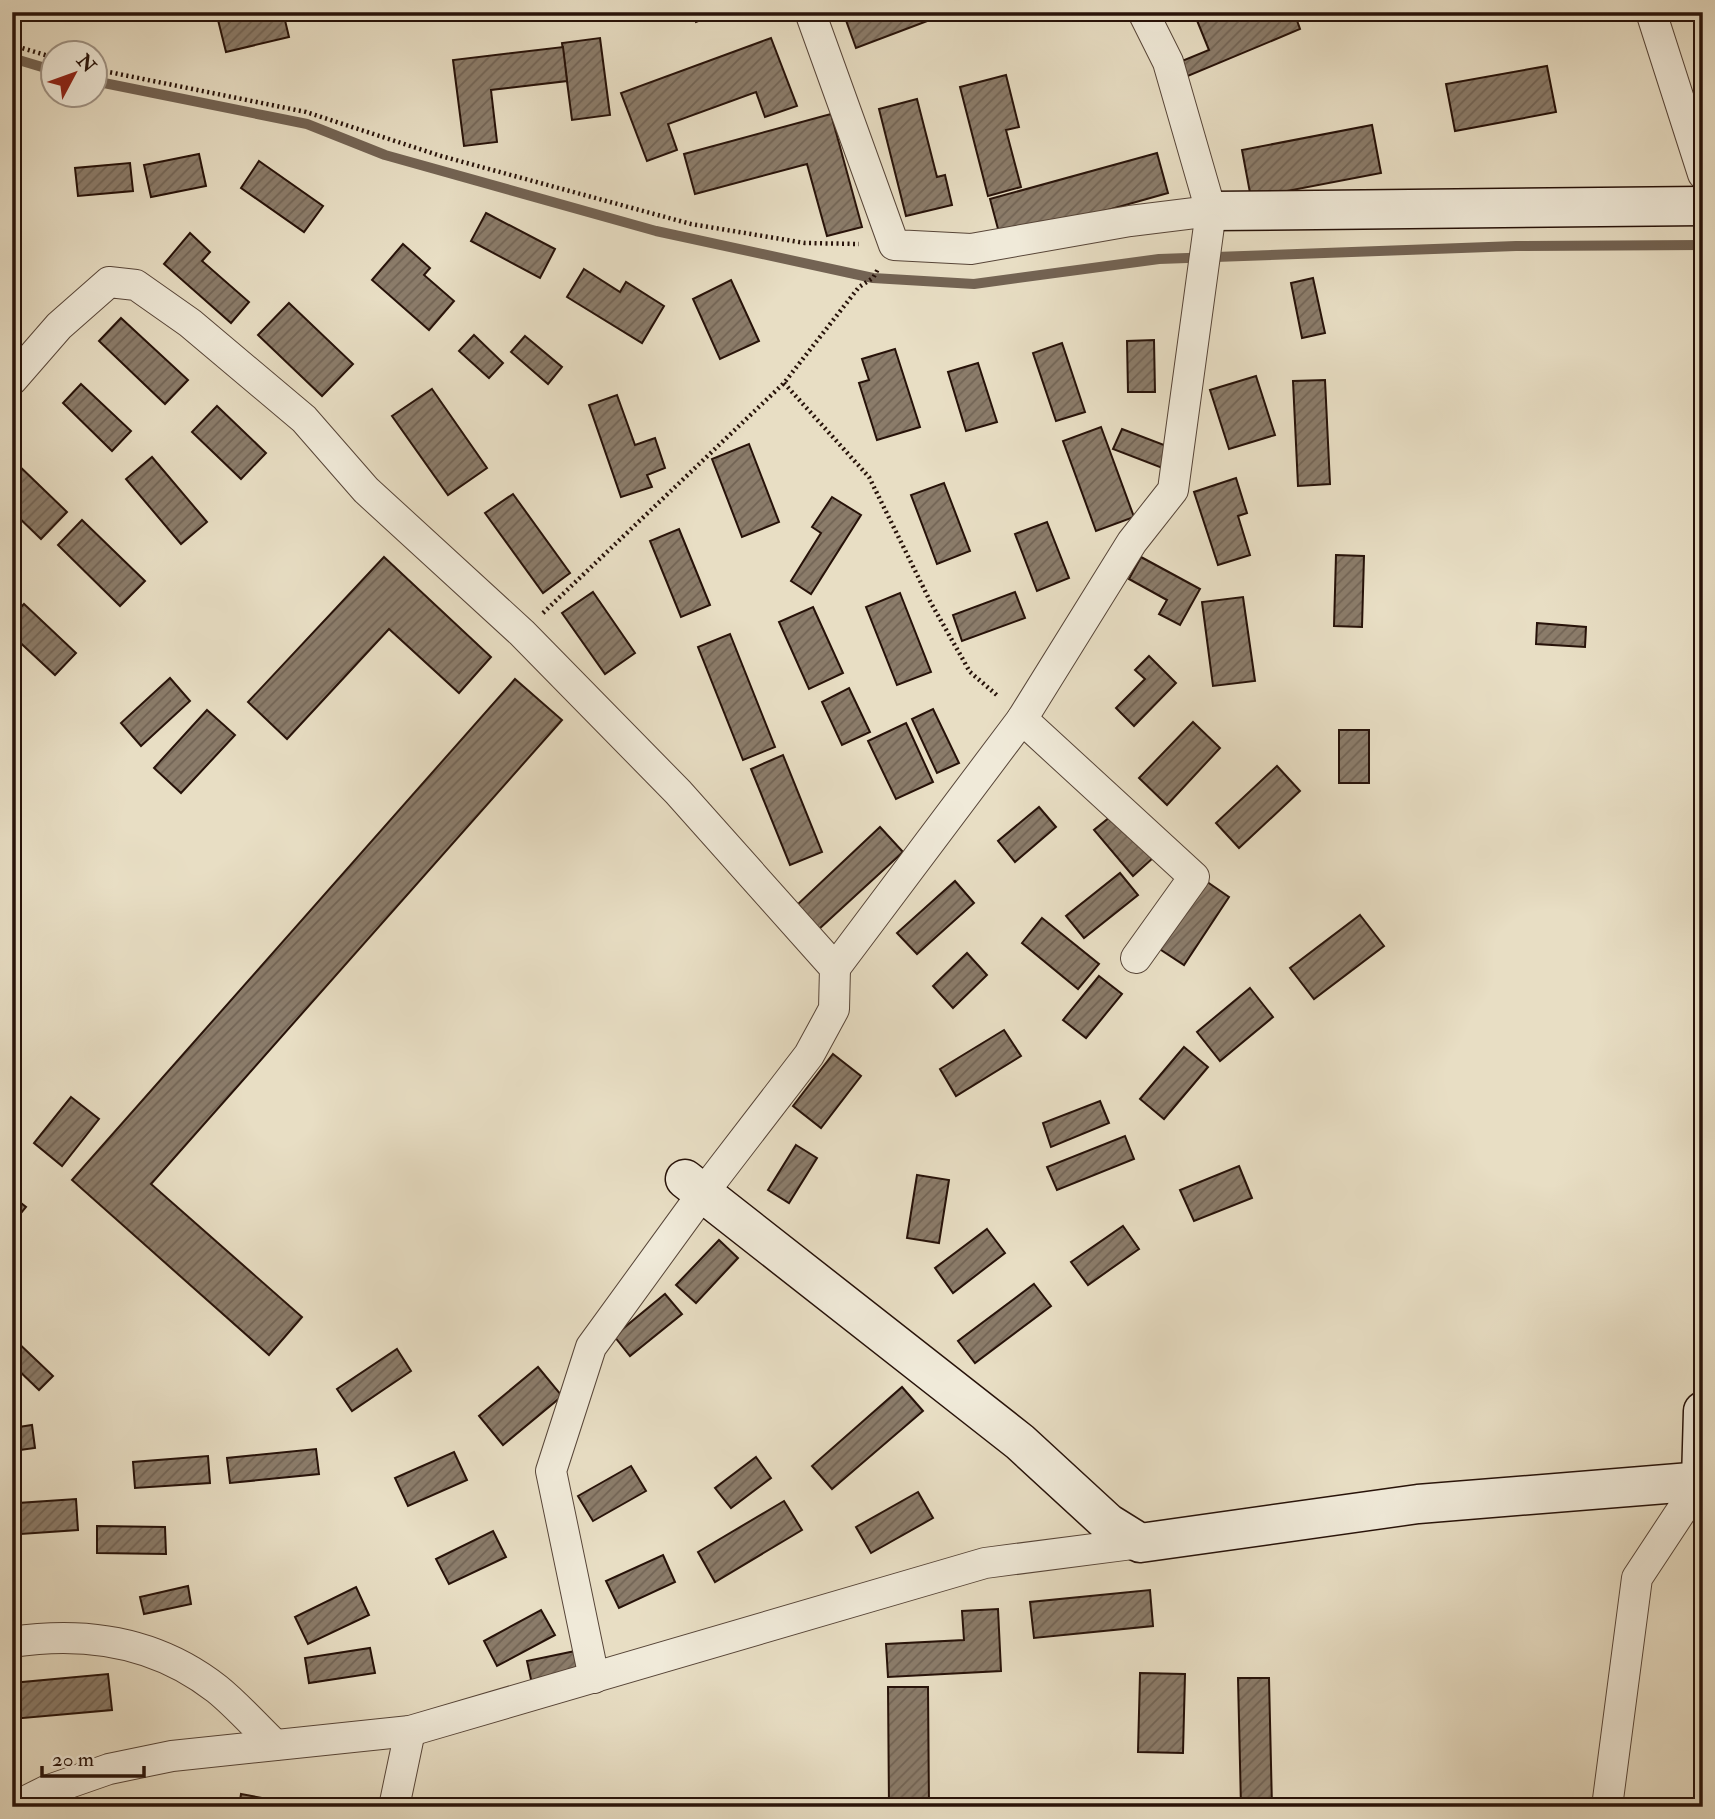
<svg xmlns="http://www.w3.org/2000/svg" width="1715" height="1819" viewBox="0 0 1715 1819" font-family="'IM FELL Double Pica',serif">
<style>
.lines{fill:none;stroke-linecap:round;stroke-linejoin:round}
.stream{stroke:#736353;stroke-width:10}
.building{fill:url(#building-hatch);stroke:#271209;stroke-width:2}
.street-casing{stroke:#574538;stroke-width:32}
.secondary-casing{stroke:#271209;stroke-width:41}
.path{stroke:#271209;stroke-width:4.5;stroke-dasharray:2 3.5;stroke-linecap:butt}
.street{stroke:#f0ead9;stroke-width:30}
.secondary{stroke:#f0ead9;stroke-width:38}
</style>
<defs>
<pattern id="building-hatch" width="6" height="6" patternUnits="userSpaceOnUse" patternTransform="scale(1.75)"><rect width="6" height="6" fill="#8b7c6a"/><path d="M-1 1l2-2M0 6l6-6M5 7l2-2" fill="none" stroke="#726455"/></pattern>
</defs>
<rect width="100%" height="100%" fill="#e8dec4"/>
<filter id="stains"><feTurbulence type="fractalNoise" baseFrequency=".00286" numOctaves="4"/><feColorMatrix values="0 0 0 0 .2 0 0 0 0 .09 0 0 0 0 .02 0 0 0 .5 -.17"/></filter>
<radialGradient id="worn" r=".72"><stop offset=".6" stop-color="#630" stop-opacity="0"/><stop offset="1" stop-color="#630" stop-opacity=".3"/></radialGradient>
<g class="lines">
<g class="stream">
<polyline points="12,58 52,70"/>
<polyline points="94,81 307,124 385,155 656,231 873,278 974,284 1159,259 1516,246 1703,245"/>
</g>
</g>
<g class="building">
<polygon points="231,12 283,12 289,37 226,52 217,16"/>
<polygon points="692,12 721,12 696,22"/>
<polygon points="843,12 951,12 856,48"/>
<polygon points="1211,12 1294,12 1300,29 1183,78 1177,63 1209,50 1196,18"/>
<polygon points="600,38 610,115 572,120 562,43"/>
<polygon points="771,38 797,106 765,117 756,92 668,124 677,150 647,161 621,93"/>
<polygon points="563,47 567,81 491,90 497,142 464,146 453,60"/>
<polygon points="1547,66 1556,112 1455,131 1446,84"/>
<polygon points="1006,75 1019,127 1006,130 1021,187 988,196 960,87"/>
<polygon points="917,99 937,177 945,175 952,205 906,216 879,109"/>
<polygon points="831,114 862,227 827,236 807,164 695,194 684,154"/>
<polygon points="1372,125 1381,173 1251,198 1242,150"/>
<polygon points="1157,153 1168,193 1001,240 990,199"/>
<polygon points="199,154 206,186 151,197 144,165"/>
<polygon points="259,161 323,206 304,232 241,188"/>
<polygon points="130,163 133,191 78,196 75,168"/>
<polygon points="486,213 555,249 540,278 471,241"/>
<polygon points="190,233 210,252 202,261 249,302 231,323 164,264"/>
<polygon points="403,244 430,268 424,275 454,301 429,330 372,280"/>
<polygon points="584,269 620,292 626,282 664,306 642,343 567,297"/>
<polygon points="1313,278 1325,333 1302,338 1291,283"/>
<polygon points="731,280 759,341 720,359 693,299"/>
<polygon points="289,303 353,364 322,396 258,335"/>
<polygon points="121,318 188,380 165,404 99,341"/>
<polygon points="474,335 503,363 489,378 459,351"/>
<polygon points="525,336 562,367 548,384 511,352"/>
<polygon points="1154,340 1155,392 1128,392 1127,341"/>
<polygon points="1062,343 1085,412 1056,421 1033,353"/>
<polygon points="895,349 920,427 877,440 859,383 869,380 862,359"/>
<polygon points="978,363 997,422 966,431 948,372"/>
<polygon points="1256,376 1275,435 1229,449 1210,390"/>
<polygon points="1325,380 1330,484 1298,486 1293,381"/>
<polygon points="81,384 131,431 112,451 63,403"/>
<polygon points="432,389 487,468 448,495 392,416"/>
<polygon points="617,395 635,445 655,438 665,468 647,475 652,487 621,497 589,405"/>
<polygon points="217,406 266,453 241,479 192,432"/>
<polygon points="1101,427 1134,517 1096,531 1063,441"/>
<polygon points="1122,429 1172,448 1165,469 1113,449"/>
<polygon points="749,444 779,522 742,537 712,459"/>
<polygon points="152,457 207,522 181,544 126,479"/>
<polygon points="12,459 67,512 41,539 12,511"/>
<polygon points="1236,478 1247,513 1238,516 1250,555 1218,565 1194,492"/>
<polygon points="944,483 970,551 937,564 911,495"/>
<polygon points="513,494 570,573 543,593 485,513"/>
<polygon points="832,497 861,515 811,594 791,581 821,533 812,527"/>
<polygon points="82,520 145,581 120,606 58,545"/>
<polygon points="1047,522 1069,578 1037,591 1015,534"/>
<polygon points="679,529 710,605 681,617 650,541"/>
<polygon points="1336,555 1364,556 1362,627 1334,626"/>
<polygon points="384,557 491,657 459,693 389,629 287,739 248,702"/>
<polygon points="1141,557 1200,589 1180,625 1159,614 1167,600 1129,579"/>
<polygon points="593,592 635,653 605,674 562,613"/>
<polygon points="1015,592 1025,618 962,641 953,615"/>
<polygon points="900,593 931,672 897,685 866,607"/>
<polygon points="1243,597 1255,681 1213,686 1202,602"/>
<polygon points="24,604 76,653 55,675 12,635 12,616"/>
<polygon points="813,607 843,673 809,689 779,622"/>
<polygon points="1537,623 1586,627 1585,647 1536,644"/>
<polygon points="730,634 775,747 743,760 698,647"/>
<polygon points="1149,656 1176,683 1134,726 1116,708 1145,679 1135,670"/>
<polygon points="170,678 190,701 141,746 121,723"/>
<polygon points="515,679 562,720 151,1184 302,1317 269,1355 72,1180"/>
<polygon points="849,688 870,732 842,745 822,702"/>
<polygon points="933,709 959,763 937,773 912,719"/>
<polygon points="207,710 235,735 181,793 154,768"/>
<polygon points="1193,722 1220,748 1167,805 1139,778"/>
<polygon points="906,723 933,782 896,799 868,741"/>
<rect x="1339" y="730" width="30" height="53"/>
<polygon points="783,755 822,852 790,865 751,769"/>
<polygon points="1277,766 1300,791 1239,848 1216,823"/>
<polygon points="1039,807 1056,827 1015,862 998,841"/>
<polygon points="1115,813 1153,858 1133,876 1094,830"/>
<polygon points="880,827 903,852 819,929 797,905"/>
<polygon points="1120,873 1138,895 1084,938 1066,916"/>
<polygon points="1203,879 1229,897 1184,965 1158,948"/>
<polygon points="955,881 974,903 917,954 897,933"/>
<polygon points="1360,915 1384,946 1314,999 1290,968"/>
<polygon points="1042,918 1099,964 1078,989 1022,943"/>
<polygon points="967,953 987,975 953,1008 933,986"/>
<polygon points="1099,976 1122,994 1086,1038 1063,1020"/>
<polygon points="1250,988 1273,1017 1220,1061 1197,1032"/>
<polygon points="1004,1030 1021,1056 956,1096 940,1069"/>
<polygon points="1184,1047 1208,1067 1164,1119 1140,1099"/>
<polygon points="833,1054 861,1076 821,1128 793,1106"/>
<polygon points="71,1097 99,1119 62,1166 34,1143"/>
<polygon points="1100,1101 1109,1123 1051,1147 1043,1123"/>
<polygon points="1125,1136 1134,1159 1057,1190 1047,1167"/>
<polygon points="796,1145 817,1158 789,1203 768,1190"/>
<polygon points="1239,1166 1252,1198 1194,1221 1180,1190"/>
<polygon points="917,1175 949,1180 939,1243 907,1238"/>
<polygon points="12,1196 26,1207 12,1224"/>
<polygon points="1123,1226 1139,1249 1088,1285 1071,1262"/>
<polygon points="987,1229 1005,1253 953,1293 935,1268"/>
<polygon points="719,1240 738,1258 696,1303 676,1285"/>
<polygon points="1034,1284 1051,1306 975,1363 958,1341"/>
<polygon points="665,1294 682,1314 630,1356 614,1336"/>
<polygon points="12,1337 53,1376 39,1390 12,1364"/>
<polygon points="397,1349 411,1371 352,1411 337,1389"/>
<polygon points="538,1367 562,1396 503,1445 479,1416"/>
<polygon points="902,1387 923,1411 832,1489 812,1466"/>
<polygon points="32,1425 35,1448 12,1451 12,1428"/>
<polygon points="316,1449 319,1474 230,1483 227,1458"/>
<polygon points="454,1452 467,1480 408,1506 395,1478"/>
<polygon points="208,1456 210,1483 135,1488 133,1462"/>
<polygon points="756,1457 771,1478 731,1508 715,1488"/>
<polygon points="631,1466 646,1491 593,1521 578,1496"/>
<polygon points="918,1492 933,1518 871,1553 856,1527"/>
<polygon points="76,1499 78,1530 21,1534 18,1503"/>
<polygon points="784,1501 802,1530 715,1582 698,1552"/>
<polygon points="97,1526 165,1527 166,1554 97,1553"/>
<polygon points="493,1531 506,1557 449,1584 436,1559"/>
<polygon points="663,1555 675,1582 619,1608 606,1581"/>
<polygon points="188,1586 191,1604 144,1614 140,1597"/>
<polygon points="356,1587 369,1615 308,1644 295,1617"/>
<polygon points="1150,1590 1153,1626 1034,1638 1030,1602"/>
<polygon points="998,1609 1001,1671 888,1677 886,1644 964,1640 962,1611"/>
<polygon points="541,1610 555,1635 497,1666 484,1641"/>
<polygon points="370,1648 375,1673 309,1683 305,1658"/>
<polygon points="580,1650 585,1672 532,1684 527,1661"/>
<polygon points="1140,1673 1185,1674 1183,1753 1138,1752"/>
<polygon points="108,1674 112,1710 12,1719 12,1683"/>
<polygon points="1238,1678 1269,1678 1272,1807 1241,1807"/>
<polygon points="888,1687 928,1687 929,1807 889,1807"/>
<polygon points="241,1794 273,1800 272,1807 239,1807"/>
<polygon points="153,1798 184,1802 184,1807 152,1807"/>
</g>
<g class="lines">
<g class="street-casing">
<g id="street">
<polyline points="810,12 894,245 971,249 1130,221 1211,211"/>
<polyline points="1651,12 1703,174"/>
<polyline points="12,380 59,326 109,282 136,285 190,323 304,419 366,490 522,633 678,792 835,968 834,1009 809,1055 703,1193 591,1347 551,1471 594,1678"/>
<polyline points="1022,719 1194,877 1136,958"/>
<polyline points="835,968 1022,719 1132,542 1173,490 1211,211 1168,62 1143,12"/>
<path d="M 12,1642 C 85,1631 157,1642 217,1689 C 237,1705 256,1727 275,1745"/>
<polyline points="14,1807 46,1791 109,1769 172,1756 410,1731 985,1563 1140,1543"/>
<polyline points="394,1807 410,1731"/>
<polyline points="1607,1807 1637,1578 1701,1481"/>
</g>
</g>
<g class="secondary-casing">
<g id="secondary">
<polyline points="1211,211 1703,206"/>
<polyline points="685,1179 1020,1442 1108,1523 1140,1543 1418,1504 1703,1481"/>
<polyline points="1701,1481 1703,1411"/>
</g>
</g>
<g class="path">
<polyline points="12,45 52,57"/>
<polyline points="94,69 306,112 441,156 691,224 805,243 859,244"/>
<polyline points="784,383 869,477 931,603 970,672 999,697"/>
<polyline points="543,613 784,383 859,287 873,278 878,269"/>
</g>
<use href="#street" class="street"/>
<use href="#secondary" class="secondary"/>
</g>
<rect width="1715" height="1819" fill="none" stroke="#e8dec4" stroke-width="42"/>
<rect x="14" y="14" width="1687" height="1791" fill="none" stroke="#271209" stroke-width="3.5"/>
<rect x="21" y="21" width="1673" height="1777" fill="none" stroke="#271209" stroke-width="2"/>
<g transform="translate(74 74) rotate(49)"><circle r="33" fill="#f0ead9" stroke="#a09486" stroke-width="2"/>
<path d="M0-5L12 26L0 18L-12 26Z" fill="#8f2418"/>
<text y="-10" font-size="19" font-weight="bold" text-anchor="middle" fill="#271209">N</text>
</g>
<path d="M42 1766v10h102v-10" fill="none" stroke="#271209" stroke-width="3.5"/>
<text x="52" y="1766" font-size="21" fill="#271209" stroke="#f0ead9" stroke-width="5" paint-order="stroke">20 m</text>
<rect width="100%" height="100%" filter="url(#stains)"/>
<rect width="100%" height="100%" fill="url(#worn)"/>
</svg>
